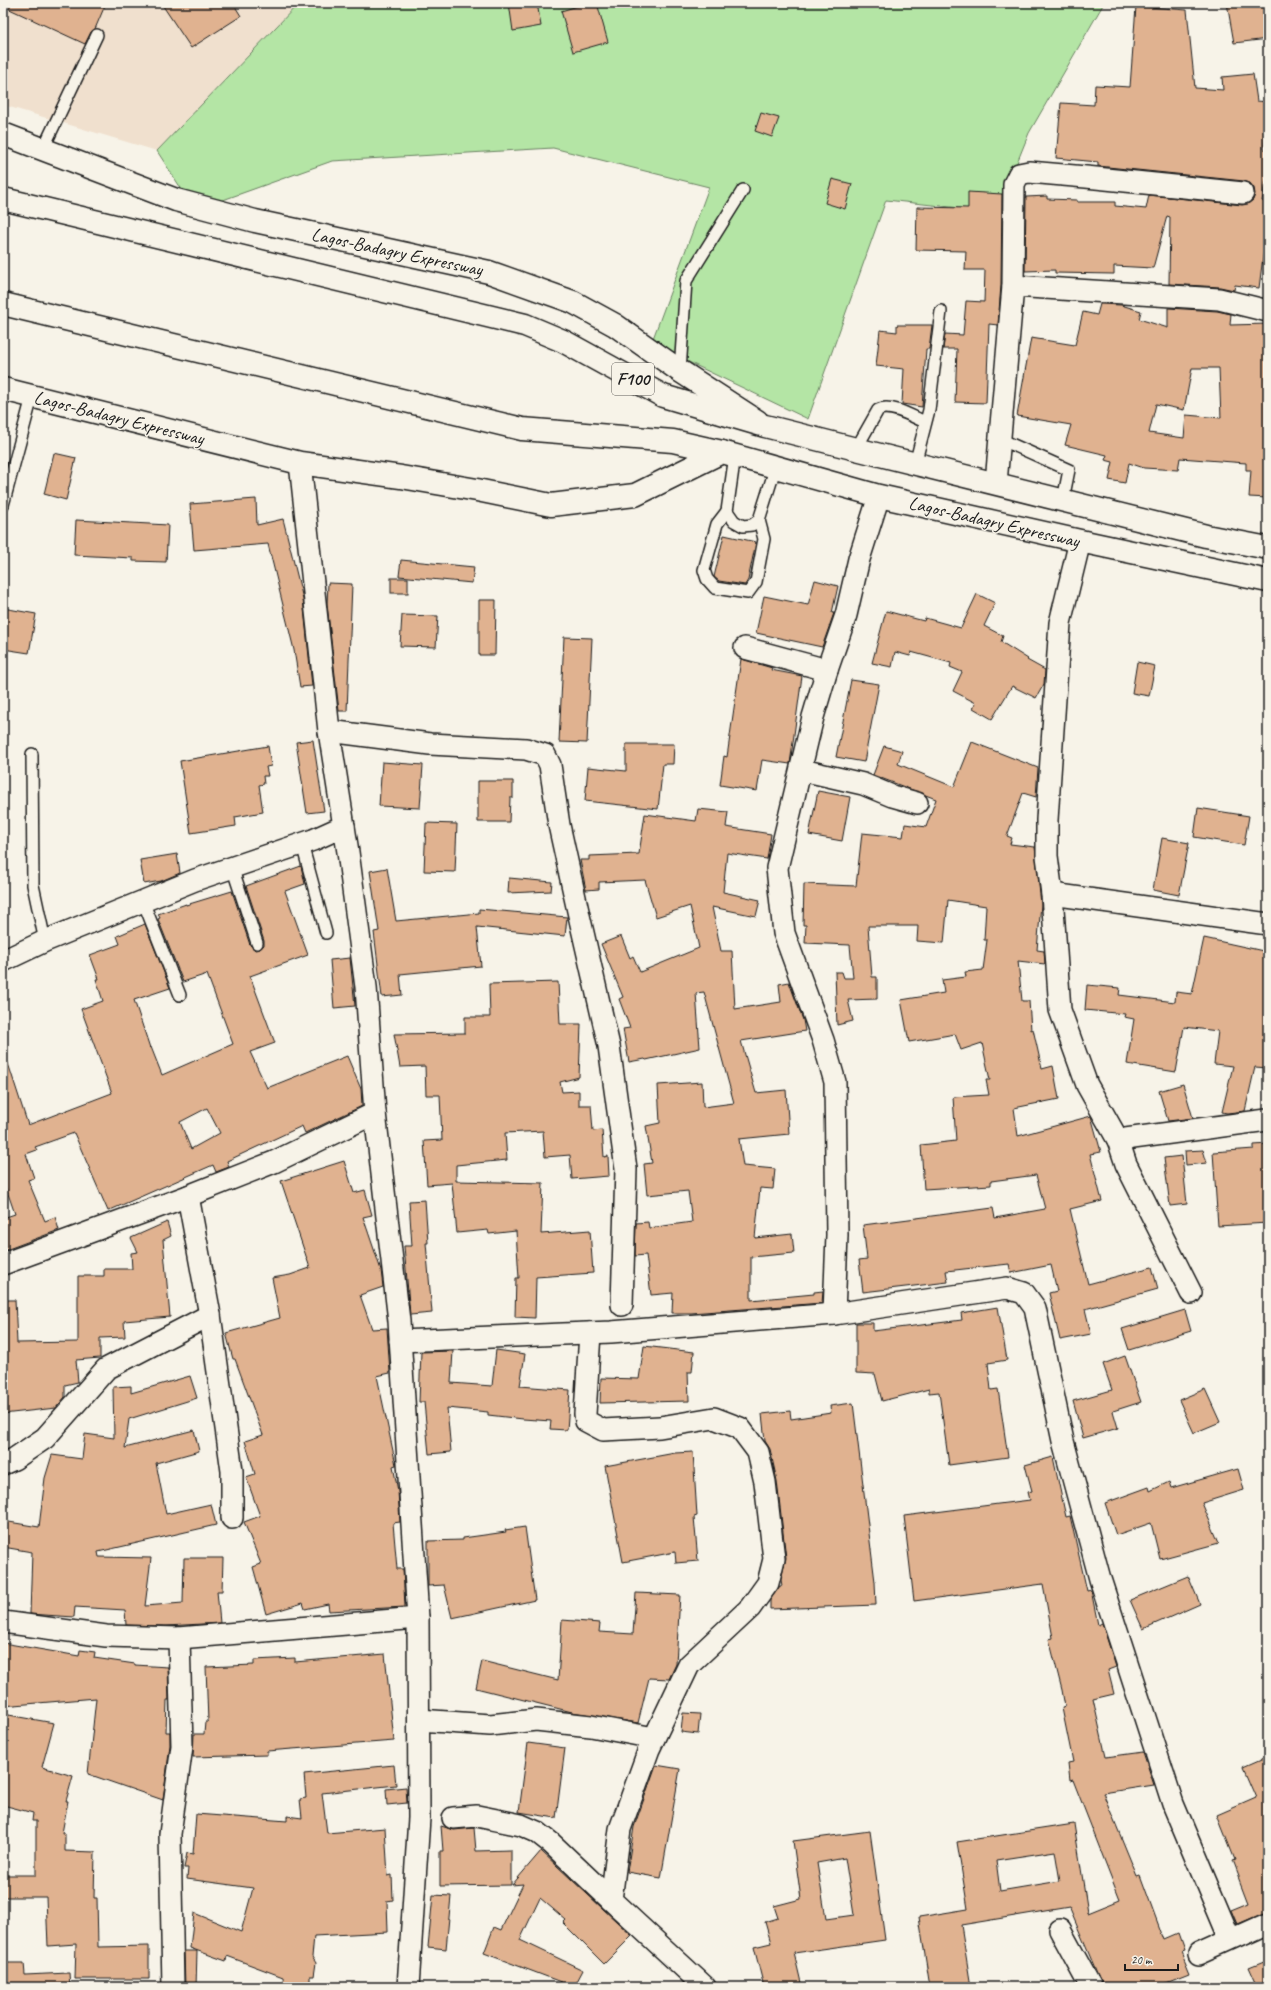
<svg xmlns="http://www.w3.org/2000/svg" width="1271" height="1990" viewBox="0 0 1271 1990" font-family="Caveat,sans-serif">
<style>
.built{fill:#f0e0ce}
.green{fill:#b4e5a5;stroke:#688060}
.building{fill:#e0b290;stroke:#1c1c1c;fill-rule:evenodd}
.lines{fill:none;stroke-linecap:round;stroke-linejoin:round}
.service-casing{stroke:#1c1c1c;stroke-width:14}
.minor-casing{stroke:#1c1c1c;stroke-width:24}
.primary-casing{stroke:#1c1c1c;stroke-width:25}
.trunk-casing{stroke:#1c1c1c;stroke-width:25}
.service{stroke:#f7f3e8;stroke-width:11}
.minor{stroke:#f7f3e8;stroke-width:21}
.primary{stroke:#f7f3e8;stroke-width:22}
.trunk{stroke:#f7f3e8;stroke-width:22}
.labels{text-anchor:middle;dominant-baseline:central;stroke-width:3;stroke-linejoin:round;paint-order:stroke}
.shield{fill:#f7f3e8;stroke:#5e5c59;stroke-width:1}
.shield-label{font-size:18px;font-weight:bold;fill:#1c1c1c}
.street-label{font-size:19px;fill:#1c1c1c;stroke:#f7f3e8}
</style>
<rect width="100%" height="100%" fill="#f7f3e8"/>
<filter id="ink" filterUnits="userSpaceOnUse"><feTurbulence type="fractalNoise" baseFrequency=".025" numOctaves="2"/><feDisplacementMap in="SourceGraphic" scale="8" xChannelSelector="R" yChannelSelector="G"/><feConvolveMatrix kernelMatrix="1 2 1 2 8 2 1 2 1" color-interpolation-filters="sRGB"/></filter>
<g filter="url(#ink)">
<polygon class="built" points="3,3 299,3 157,151 3,105"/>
<polygon class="green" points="299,3 1104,3 1029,133 997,212 886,200 808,419 651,344 709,187 553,148 332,161 195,210 157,151"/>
<g class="building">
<polygon points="3,3 106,3 95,29 91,32 85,44 3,6"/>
<polygon points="161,3 233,3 241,16 191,48"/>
<polygon points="509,3 537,3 541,26 513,31"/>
<polygon points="588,3 597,3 608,42 573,52 561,11"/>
<polygon points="1227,3 1248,3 1249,7 1268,5 1268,39 1234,43"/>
<polygon points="1136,6 1187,10 1195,88 1223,90 1222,77 1253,74 1257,101 1268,102 1264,149 1268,150 1268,168 1262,201 1268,202 1268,218 1259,288 1235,285 1234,290 1220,287 1169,284 1170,217 1167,216 1153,268 1114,266 1114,274 1055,273 1055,270 1025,271 1026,197 1047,196 1047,199 1077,200 1077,202 1115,202 1115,206 1146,209 1149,195 1242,205 1248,204 1253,200 1255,194 1254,188 1250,183 1244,181 1098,166 1098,162 1056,158 1061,103 1094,105 1095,85 1130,87"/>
<polygon points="761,113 779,118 772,137 755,131"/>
<polygon points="832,179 852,184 845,209 825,203"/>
<polygon points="968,192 1002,194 1001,285 998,325 989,324 986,403 955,402 957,349 943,349 945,334 963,335 966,301 984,302 985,270 965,270 966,251 916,250 917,207 968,208"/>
<path d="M 1100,304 L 1121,305 L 1141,311 L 1139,319 L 1168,328 L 1168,308 L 1217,311 L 1231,314 L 1230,325 L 1268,324 L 1268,498 L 1249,497 L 1251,470 L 1246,470 L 1246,463 L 1180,458 L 1178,470 L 1144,468 L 1129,463 L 1125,483 L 1109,480 L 1113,462 L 1105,460 L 1107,455 L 1065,445 L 1071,425 L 1017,416 L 1031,338 L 1075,345 L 1083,312 L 1097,315 ZM 1192,368 L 1219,368 L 1221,418 L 1186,415 L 1184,438 L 1149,433 L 1156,404 L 1184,410 Z"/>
<polygon points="897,325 932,325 929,349 926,349 922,407 902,404 904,369 876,366 880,330 897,332"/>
<polygon points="54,453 76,458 66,500 44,494"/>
<polygon points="256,499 257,525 283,519 303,599 312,686 300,687 294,650 268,544 194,550 190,504"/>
<polygon points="76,520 168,525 166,562 133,561 133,558 74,555"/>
<polygon points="724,535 756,542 748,580 745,585 719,581 714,577"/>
<polygon points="401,560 474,567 472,583 399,576"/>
<rect x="391" y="578" width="17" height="15"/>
<polygon points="815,580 838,586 832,613 834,613 822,647 756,633 764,596 808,605"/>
<polygon points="328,583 352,584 347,711 339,711 327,604"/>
<polygon points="977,594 995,603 984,626 1003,636 1001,642 1028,659 1027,660 1045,670 1044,684 1036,698 1012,686 992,719 973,708 976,703 953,691 962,672 950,667 951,663 911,652 910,656 895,652 892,667 872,663 886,611 924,621 925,618 961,628"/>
<polygon points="479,600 496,600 495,655 479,655"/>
<polygon points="3,608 36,614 29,653 3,649"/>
<polygon points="402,615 438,616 436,647 400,646"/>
<polygon points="564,637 592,638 587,743 559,742"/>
<polygon points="741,659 772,668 771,670 802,676 790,764 762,760 757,791 720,785 724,756 727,757"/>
<polygon points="1137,662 1155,666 1149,696 1132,693"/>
<polygon points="851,680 879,684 864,762 836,757"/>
<polygon points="313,740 324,811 307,813 296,742"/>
<polygon points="972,742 1038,768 1036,797 1023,793 1007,836 1012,838 1010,844 1035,847 1041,904 1037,950 1044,951 1045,964 1018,961 1022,1001 1029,1001 1031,1030 1033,1029 1042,1069 1053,1066 1059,1099 1014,1108 1018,1136 1091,1116 1101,1152 1090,1154 1102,1201 1070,1209 1088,1284 1152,1267 1158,1289 1085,1309 1091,1334 1060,1340 1049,1293 1057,1291 1051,1265 1011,1273 1009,1264 946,1271 948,1282 863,1292 859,1260 867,1259 863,1225 993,1208 995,1218 1045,1209 1036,1175 991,1181 991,1185 924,1189 921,1145 956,1141 953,1097 989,1095 986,1080 990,1080 982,1043 961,1050 955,1034 909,1042 901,1000 944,993 942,980 966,977 965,972 983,970 987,940 984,940 986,906 948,900 944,943 917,941 918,926 868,926 872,977 877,977 877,999 848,1000 853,1021 837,1025 835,972 842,972 844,978 853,978 850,945 805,943 806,925 803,925 804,884 856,886 862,833 903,837 905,824 926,827 936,799 873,775 884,746 902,751 898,764 954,787"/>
<polygon points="626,744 674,744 673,764 663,764 658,809 585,801 588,767 626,771"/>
<polygon points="268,746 271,766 266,767 268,776 263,776 264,784 259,785 263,812 235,817 236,826 191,833 180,761"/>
<polygon points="382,762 423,765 420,808 379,806"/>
<polygon points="478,781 513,781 513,798 510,798 509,822 478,822"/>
<polygon points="818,791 850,797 842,841 809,835"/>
<polygon points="1198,808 1249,816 1244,845 1194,837"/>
<polygon points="698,809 728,812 726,827 771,834 767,859 727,853 723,892 760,900 756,916 712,907 721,951 732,951 735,1009 781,1002 779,984 789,982 803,1020 805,1031 741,1041 756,1093 786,1090 789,1134 739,1139 743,1166 775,1169 773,1189 760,1188 755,1238 792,1234 794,1253 751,1257 751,1300 814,1294 814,1292 823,1291 822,1303 691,1313 672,1313 673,1293 651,1295 646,1255 635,1256 636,1223 648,1222 649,1228 692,1222 688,1191 647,1195 644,1164 652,1163 646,1126 660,1123 658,1085 702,1082 703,1107 734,1103 704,992 696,993 700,1048 646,1060 645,1059 629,1062 623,1029 630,1028 619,999 623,997 601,944 621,936 630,958 633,956 640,972 699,948 690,906 656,917 645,880 599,882 599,889 586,890 580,860 589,860 589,856 639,854 645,814 696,821"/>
<polygon points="426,823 457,824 455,872 424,871"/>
<polygon points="1162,838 1189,843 1179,895 1153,890"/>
<polygon points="177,854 180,873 161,881 144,884 140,860"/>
<path d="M 301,866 L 305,884 L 285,891 L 308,955 L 250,976 L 275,1043 L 250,1052 L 267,1088 L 347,1056 L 361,1089 L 362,1106 L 305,1133 L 302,1126 L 227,1161 L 229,1167 L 216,1172 L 213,1165 L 108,1211 L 74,1133 L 35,1147 L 37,1150 L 26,1154 L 34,1178 L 28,1180 L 45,1221 L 55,1217 L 59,1230 L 3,1251 L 3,1218 L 15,1214 L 6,1188 L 3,1189 L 3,1057 L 6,1057 L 28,1125 L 112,1093 L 81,1009 L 103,1001 L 96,979 L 99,979 L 90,955 L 120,944 L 117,936 L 145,924 L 170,988 L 134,1000 L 150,1048 L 151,1047 L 162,1075 L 233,1044 L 207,974 L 183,982 L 158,919 L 160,918 L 158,914 L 186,904 L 186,905 L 232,891 L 250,945 L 255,950 L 260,949 L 264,945 L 264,941 L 246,886 ZM 207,1108 L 220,1133 L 191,1149 L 180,1122 Z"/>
<polygon points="387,868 396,921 479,913 479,909 567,917 565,936 477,927 481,966 400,974 402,995 382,997 374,932 379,931 370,871"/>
<polygon points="509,878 552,882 551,891 508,893"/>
<polygon points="1204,938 1268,952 1268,1068 1255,1067 1245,1111 1227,1113 1222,1112 1233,1066 1214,1064 1218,1031 1184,1027 1176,1072 1127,1064 1134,1019 1124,1017 1125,1014 1085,1010 1087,985 1120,988 1119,995 1175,1002 1176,992 1192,994"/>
<polygon points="350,958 355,1006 334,1008 330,960"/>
<polygon points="558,982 560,1024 581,1024 579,1077 560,1082 562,1092 579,1091 579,1105 591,1105 593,1131 602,1130 604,1157 608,1156 609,1176 572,1179 570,1155 545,1157 543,1131 505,1133 507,1160 456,1165 456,1181 543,1183 541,1234 590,1230 593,1273 536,1277 535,1318 515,1317 516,1278 519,1278 516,1231 489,1234 488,1230 457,1233 452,1183 427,1185 424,1141 442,1140 440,1095 426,1095 425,1066 400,1067 394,1034 465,1033 465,1017 490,1017 489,984"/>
<polygon points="1183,1084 1193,1118 1168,1121 1159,1091"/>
<polygon points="1268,1144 1268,1223 1218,1226 1213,1152 1254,1149 1254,1145"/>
<polygon points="1203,1150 1207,1163 1186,1165 1185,1151"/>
<polygon points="1182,1156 1187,1204 1170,1206 1164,1158"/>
<polygon points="344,1161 354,1193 365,1190 372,1215 363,1217 381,1270 383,1287 360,1295 372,1329 387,1328 390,1373 377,1376 396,1465 393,1466 398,1491 400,1522 393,1523 397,1569 403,1569 405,1607 329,1611 328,1604 305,1609 303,1603 266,1614 253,1567 261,1564 244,1522 260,1516 246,1477 255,1474 245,1441 263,1435 235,1359 233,1359 226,1333 280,1318 272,1278 290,1275 310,1268 281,1181"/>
<polygon points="425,1200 428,1243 426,1243 432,1313 410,1315 404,1246 412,1246 409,1201"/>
<polygon points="167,1222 171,1236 163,1240 170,1317 124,1321 125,1337 100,1338 100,1358 76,1360 78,1382 65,1385 65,1397 56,1408 3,1414 3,1300 15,1300 17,1343 78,1342 78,1276 104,1276 104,1269 132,1269 131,1253 138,1252 131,1238"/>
<polygon points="998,1307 1007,1360 988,1363 991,1390 998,1389 1008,1457 949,1465 939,1392 929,1393 929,1389 882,1401 875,1374 856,1373 856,1323 873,1323 873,1331 962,1320 961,1313"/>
<polygon points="1185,1310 1191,1331 1129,1350 1122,1329"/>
<polygon points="644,1346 694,1352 692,1372 688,1372 689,1401 600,1403 601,1378 639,1379"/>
<polygon points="496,1350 525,1354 520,1386 570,1390 567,1430 550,1429 551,1421 523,1419 488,1415 488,1412 447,1408 451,1452 429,1454 424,1402 419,1402 421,1352 453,1351 451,1383 492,1386"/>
<polygon points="1125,1356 1141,1402 1113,1411 1118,1428 1083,1438 1073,1401 1112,1390 1103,1364"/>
<polygon points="190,1376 197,1398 129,1419 125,1448 194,1430 199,1451 156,1463 166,1514 211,1504 216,1525 98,1552 99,1557 151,1558 145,1606 183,1603 184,1558 223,1558 222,1591 217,1591 220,1623 166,1626 126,1625 125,1610 75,1607 74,1617 30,1614 32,1552 3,1547 3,1521 39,1527 45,1478 52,1455 82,1459 85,1434 114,1438 113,1387 131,1386 131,1393"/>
<polygon points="1205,1389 1220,1422 1194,1433 1179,1400"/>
<polygon points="853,1403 875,1582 876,1605 770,1609 770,1600 780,1586 782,1586 781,1580 786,1558 777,1481 770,1449 765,1441 762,1414 790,1411 791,1419 831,1413 830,1406"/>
<polygon points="693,1452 697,1516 694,1517 698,1561 676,1563 675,1552 623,1562 605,1466 675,1453"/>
<path d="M 1053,1457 L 1066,1517 L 1070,1516 L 1087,1591 L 1091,1590 L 1098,1625 L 1102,1623 L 1116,1667 L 1108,1670 L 1114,1694 L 1093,1699 L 1106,1757 L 1143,1752 L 1154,1785 L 1103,1793 L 1137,1876 L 1140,1875 L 1164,1940 L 1178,1934 L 1184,1951 L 1181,1952 L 1190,1974 L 1157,1987 L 1103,1987 L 1069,1907 L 961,1925 L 971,1987 L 930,1987 L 919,1917 L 968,1909 L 957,1842 L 1074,1824 L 1088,1913 L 1120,1900 L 1073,1780 L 1070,1781 L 1068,1763 L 1073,1762 L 1062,1708 L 1065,1707 L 1062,1690 L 1049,1639 L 1053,1638 L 1043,1584 L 914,1601 L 904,1516 L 1030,1500 L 1028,1492 L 1032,1491 L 1025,1465 ZM 1055,1851 L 1060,1881 L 1000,1891 L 996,1860 Z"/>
<polygon points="1238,1469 1244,1490 1202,1503 1219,1543 1160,1559 1151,1523 1116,1535 1105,1503 1149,1487 1150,1491 1169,1482 1171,1488"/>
<polygon points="525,1527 535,1600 452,1618 444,1585 428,1586 428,1541 463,1540 463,1538 506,1532 505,1530"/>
<polygon points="1188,1576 1200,1604 1143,1629 1130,1600"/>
<polygon points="636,1593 680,1595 676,1664 669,1679 649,1678 638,1723 572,1712 476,1688 482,1661 558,1680 562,1620 600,1623 599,1632 633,1634"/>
<polygon points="3,1643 79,1656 80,1650 95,1652 94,1658 135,1664 135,1665 168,1667 169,1700 167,1700 166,1732 170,1732 170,1745 163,1800 88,1774 96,1698 3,1706"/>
<polygon points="385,1654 394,1741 267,1751 267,1755 193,1757 194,1734 204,1734 205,1722 208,1722 206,1667 254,1665 254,1660 295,1658 295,1662"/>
<polygon points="683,1713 700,1714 698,1734 681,1732"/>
<polygon points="3,1714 54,1723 42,1767 73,1776 66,1801 68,1801 62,1833 65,1833 65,1851 95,1852 94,1898 97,1898 98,1947 149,1946 149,1979 75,1979 76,1944 48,1946 46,1897 3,1897 3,1875 36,1875 36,1821 32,1821 33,1813 3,1805"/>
<polygon points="528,1743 565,1748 556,1818 519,1812"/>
<polygon points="1268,1757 1268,1911 1237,1924 1231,1910 1248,1903 1232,1861 1235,1860 1217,1815 1256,1798 1243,1768"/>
<polygon points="394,1765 396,1785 322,1793 327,1833 385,1828 388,1876 392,1875 393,1900 387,1901 388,1932 314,1936 312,1957 316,1963 314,1976 310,1976 310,1987 284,1987 283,1977 227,1956 226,1961 190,1948 194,1913 241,1932 253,1888 187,1879 188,1868 184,1868 187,1853 193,1854 196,1814 287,1821 287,1816 302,1818 300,1799 306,1798 304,1774"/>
<polygon points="656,1765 680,1769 661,1878 627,1872 634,1827"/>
<polygon points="406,1787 407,1803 387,1805 386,1789"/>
<polygon points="441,1826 454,1830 474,1828 476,1851 511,1850 511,1885 440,1886 440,1851 443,1851"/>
<path d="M 870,1831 L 885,1940 L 794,1953 L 802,1987 L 764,1987 L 754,1947 L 771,1943 L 765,1922 L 778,1918 L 774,1906 L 801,1899 L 793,1841 ZM 845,1858 L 854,1915 L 826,1919 L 817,1863 Z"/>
<polygon points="541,1851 632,1936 604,1964 563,1923 566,1920 540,1898 520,1940 583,1970 574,1987 484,1953 494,1927 501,1930 523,1884 512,1885"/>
<polygon points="433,1895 451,1896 446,1949 428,1947"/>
<polygon points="184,1951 197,1951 196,1987 185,1987"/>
<polygon points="1268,1959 1268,1987 1257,1987 1248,1967"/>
<polygon points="3,1963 24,1963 25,1975 69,1973 70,1987 3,1987"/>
</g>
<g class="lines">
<g class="service-casing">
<g id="service">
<polyline points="43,149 97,35"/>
<polyline points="680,371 686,281 743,190"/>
<polyline points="1000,439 1069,470 1063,500"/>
<path d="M 856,449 L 878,410 C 890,403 913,417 925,422"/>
<polyline points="735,455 727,511 734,521 743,526 752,525 759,520 776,466"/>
<polyline points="915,464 929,410 941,311"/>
<polyline points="3,505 32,397"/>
<polyline points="727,511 717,524 704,570 707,579 715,588 748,593 756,582 764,539 759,520"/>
<polyline points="32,754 33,885 45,941"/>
<polyline points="302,844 326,933"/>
<polyline points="232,867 257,943"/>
<polyline points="143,901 180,995"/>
</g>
</g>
<g class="minor-casing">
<g id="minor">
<polyline points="1013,286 1219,299 1268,311"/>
<polyline points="300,463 329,731 348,852 366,987 375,1113 399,1321 418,1618 419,1818 408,1987"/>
<polyline points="996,483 1013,286 1014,184 1019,174 1029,172 1086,177 1243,193"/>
<polyline points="1080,541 1060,623 1047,820 1047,856 1052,894 1060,1010 1087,1085 1118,1140 1126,1164 1191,1293"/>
<polyline points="745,648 827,670 813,717 777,868 784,933 823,1040 835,1082 837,1235 834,1314"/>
<polyline points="827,670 846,615 859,559 879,496"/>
<polyline points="329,731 430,744 526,749 545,755 550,765 559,825 578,911 609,1046 626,1169 622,1305"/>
<polyline points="802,770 863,784 892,796 917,803"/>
<polyline points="1052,894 1268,924"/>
<polyline points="3,961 45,941 195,880 313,840 344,826"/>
<polyline points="1118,1140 1267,1120"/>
<polyline points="188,1196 210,1315 232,1471 232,1518"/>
<polyline points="3,1264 188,1196 274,1162 375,1113"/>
<polyline points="590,1333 585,1414 586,1421 603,1430 660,1427 714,1418 740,1428 758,1452 765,1482 774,1559 768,1583 750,1608 689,1665 649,1749 620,1829 611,1900 705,1987"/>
<polyline points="400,1341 611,1332 834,1314 1007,1288 1024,1293 1035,1308 1063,1441 1100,1579 1173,1804 1230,1939"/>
<polyline points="3,1464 14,1459 45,1438 106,1369 210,1315"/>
<polyline points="3,1622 106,1636 179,1638 418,1618"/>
<polyline points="419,1720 490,1725 536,1720 591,1726 654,1738"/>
<polyline points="453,1818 477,1816 521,1825 537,1832 551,1843 611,1900"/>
<polyline points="1060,1930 1091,1987"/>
<polyline points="1199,1954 1268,1923"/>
<polyline points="173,1987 170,1834 182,1746 179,1638"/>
</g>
</g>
<g class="primary-casing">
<g id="primary">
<polyline points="3,134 176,200 255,221 489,272 573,302 615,325 680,371 757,421"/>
<polyline points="3,389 300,463 401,477 477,490 551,505 635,495 722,452"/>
</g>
</g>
<g class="trunk-casing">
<g id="trunk">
<polyline points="3,199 525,325 563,341 663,396 765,426 856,449 1206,536 1268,548"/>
<polyline points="3,304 522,429 673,441 722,452 879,496 1080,541 1268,581"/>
</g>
</g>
<use href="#service" class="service"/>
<use href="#minor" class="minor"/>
<use href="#primary" class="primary"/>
<use href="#trunk" class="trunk"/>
</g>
</g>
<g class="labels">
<rect class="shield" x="612" y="363" width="42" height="32" rx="3"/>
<g class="shield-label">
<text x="633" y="379">F100</text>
</g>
<g class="street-label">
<text transform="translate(397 252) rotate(12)">Lagos-Badagry Expressway</text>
<text transform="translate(119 418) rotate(14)">Lagos-Badagry Expressway</text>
<text transform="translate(994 522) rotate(13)">Lagos-Badagry Expressway</text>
</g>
</g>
<rect width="1271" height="1990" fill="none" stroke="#f7f3e8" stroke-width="16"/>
<rect x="8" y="8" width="1255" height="1974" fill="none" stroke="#1c1c1c" stroke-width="1.5" filter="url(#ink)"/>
<path d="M1125 1964v6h53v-6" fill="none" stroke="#1c1c1c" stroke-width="2"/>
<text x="1131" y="1964" font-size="12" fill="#1c1c1c" stroke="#f7f3e8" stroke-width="3" paint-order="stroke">20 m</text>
</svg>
